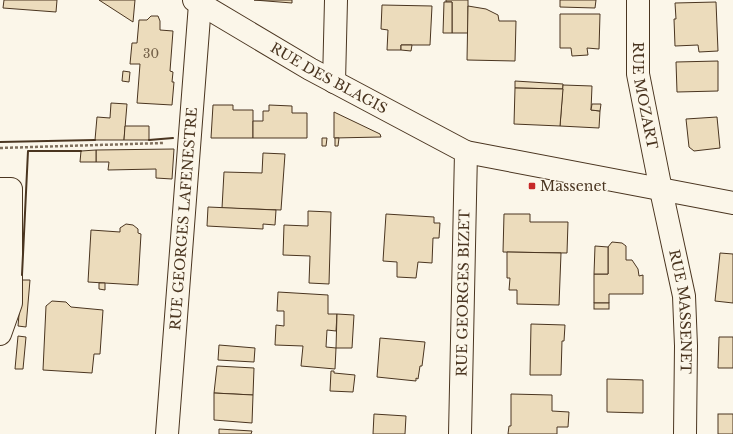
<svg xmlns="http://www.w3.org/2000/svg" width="733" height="434" viewBox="0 0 733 434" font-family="'Libre Baskerville',serif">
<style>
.building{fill:#ecdcbc;stroke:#4a3520}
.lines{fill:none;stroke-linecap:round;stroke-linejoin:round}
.minor-casing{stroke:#4a3520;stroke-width:24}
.tertiary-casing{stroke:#4a3520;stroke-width:24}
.path{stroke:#7f6f5c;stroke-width:2.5;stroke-dasharray:3 2;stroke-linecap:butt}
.minor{stroke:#fbf6e9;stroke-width:22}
.tertiary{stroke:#fbf6e9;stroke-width:22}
.wall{stroke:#4a3520;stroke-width:2}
.poi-dot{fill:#c62828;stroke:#fbf6e9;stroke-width:1.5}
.labels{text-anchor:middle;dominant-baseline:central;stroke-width:3;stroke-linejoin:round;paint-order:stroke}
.number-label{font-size:12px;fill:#725f47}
.street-label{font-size:14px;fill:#4a3520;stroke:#fbf6e9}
.poi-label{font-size:14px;fill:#4a3520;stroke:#fbf6e9;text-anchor:start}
</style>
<rect width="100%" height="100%" fill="#fbf6e9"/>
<g class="building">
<polygon points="4,0 57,0 56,12 3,8"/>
<polygon points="99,0 135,0 133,22"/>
<polygon points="254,0 292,0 292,3"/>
<polygon points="446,0 468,0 468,33 452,33 452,2 446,2"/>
<polygon points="560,0 596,0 595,8 560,7"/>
<polygon points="444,2 452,2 452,33 443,33"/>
<polygon points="716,2 718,51 699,52 698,45 675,46 674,19 676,19 675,3"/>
<polygon points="382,5 432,6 430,45 401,45 401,50 387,50 388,30 381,29"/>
<polygon points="468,6 486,9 498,15 499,21 516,21 515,61 467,60"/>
<polygon points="560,14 600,14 599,49 587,48 588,55 572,56 571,48 560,48"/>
<polygon points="151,16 158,16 160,21 160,30 173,31 170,71 173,72 172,82 174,82 172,105 137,103 140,64 130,64 132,43 137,43 139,20 147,20"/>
<polygon points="401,45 412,45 411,51 401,50"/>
<polygon points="718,61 718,91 677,92 676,62"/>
<polygon points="123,71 130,72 129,82 122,81"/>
<polygon points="515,81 563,84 563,89 515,88"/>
<polygon points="563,85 592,86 591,110 600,111 599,128 560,126"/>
<polygon points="515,88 563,89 560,126 514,124"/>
<polygon points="111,103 127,104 124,140 95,140 97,117 110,118"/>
<polygon points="592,104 601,104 600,111 591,110"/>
<polygon points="213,105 233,105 233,110 253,110 253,138 211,138"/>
<polygon points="269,105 292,106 292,113 307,113 307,138 253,138 253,121 263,121 263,111 269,111"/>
<polygon points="334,112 380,134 381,137 334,138"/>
<polygon points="717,117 720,148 694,151 689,147 686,119"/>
<polygon points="125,126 149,126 149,140 124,140"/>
<polygon points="322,138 327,138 326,146 322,146"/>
<polygon points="335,138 339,138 338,146 335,146"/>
<polygon points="174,149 172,179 156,178 156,169 108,170 109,162 96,162 96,150"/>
<polygon points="96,150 96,162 80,162 81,151"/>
<polygon points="263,153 285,154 281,210 222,208 224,172 262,173"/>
<polygon points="208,207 276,210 275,225 263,224 263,229 207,226"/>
<polygon points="308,211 331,212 329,284 309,283 310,256 283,255 284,225 308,226"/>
<polygon points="386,214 434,217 434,223 440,223 439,238 433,238 432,263 418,262 416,278 397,277 397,262 383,261"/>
<polygon points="504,214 530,214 530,222 568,222 567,253 503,252"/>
<polygon points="126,224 133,225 138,229 138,233 141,234 138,285 88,282 91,230 120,232 120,228"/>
<polygon points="612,242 622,243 626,246 626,260 632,260 638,269 639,276 643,275 643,294 609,294 609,303 594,303 594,274 608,274 608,247"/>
<polygon points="595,246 608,247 608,274 594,274"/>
<polygon points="507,252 561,253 559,305 517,304 517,290 509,290 510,278 507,278"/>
<polygon points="720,253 733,254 733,303 715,301"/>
<polygon points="22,280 30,280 26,327 18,326"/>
<polygon points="99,283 105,283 105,290 99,289"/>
<polygon points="278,292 328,295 328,314 337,314 336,331 327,330 326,347 336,348 335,369 301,366 303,346 275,345 276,325 284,326 284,311 277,311"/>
<polygon points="52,301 66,302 71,307 103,310 100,354 94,354 92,373 43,370 46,306"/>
<rect x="594" y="303" width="15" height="6"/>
<polygon points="337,314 354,315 352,348 336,348"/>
<polygon points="531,324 565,325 564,341 562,341 561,375 530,375"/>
<polygon points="18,336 26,337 23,369 15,369"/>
<polygon points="719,337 733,337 733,368 718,368"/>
<polygon points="380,338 425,342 422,366 420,366 418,379 416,378 416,381 377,377"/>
<polygon points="219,345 255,348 254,362 218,360"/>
<polygon points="217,366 254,368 253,395 214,393"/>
<polygon points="331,371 334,371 334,373 355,375 353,392 330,391"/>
<polygon points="607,379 643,380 643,413 607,412"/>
<polygon points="214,393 253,395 252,423 214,420"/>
<polygon points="511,394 552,395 552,411 569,412 568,427 557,427 557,434 508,434 509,426 511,426"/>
<polygon points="374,414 406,416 405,434 373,434"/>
<rect x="718" y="414" width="15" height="20"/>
<polygon points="219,429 252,431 251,434 219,434"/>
</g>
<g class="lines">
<g class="minor-casing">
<g id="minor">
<path id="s1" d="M 194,0 L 310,69 L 466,152 L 460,434"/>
<path id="s2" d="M 638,0 L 638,74 L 661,190 L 684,296 L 686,346 L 685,434"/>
<polyline points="334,82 336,0"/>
<polyline points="0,189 11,189 11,303 0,334"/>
<path id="s3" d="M 167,434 L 200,4"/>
</g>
</g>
<g class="tertiary-casing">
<polyline id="tertiary" points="466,152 733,203"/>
</g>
<polyline class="path" points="0,148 163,143"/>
<use href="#minor" class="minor"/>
<use href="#tertiary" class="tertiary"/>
<g class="wall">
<polyline points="149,140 173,138"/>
<polyline points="0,142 95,140"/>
<polyline points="22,275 28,151 81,151"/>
</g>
</g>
<rect class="poi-dot" x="528" y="182" width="8" height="8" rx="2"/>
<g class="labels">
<g class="number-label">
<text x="151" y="53">30</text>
</g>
<g class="street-label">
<text stroke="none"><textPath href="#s1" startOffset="156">RUE DES BLAGIS</textPath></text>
<text stroke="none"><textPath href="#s2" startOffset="96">RUE MOZART</textPath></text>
<text stroke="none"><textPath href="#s3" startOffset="216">RUE GEORGES LAFENESTRE</textPath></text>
<text transform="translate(463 293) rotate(-89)">RUE GEORGES BIZET</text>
<text stroke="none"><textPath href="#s2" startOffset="316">RUE MASSENET</textPath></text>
</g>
<g class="poi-label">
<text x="540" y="186">Massenet</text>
</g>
</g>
</svg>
